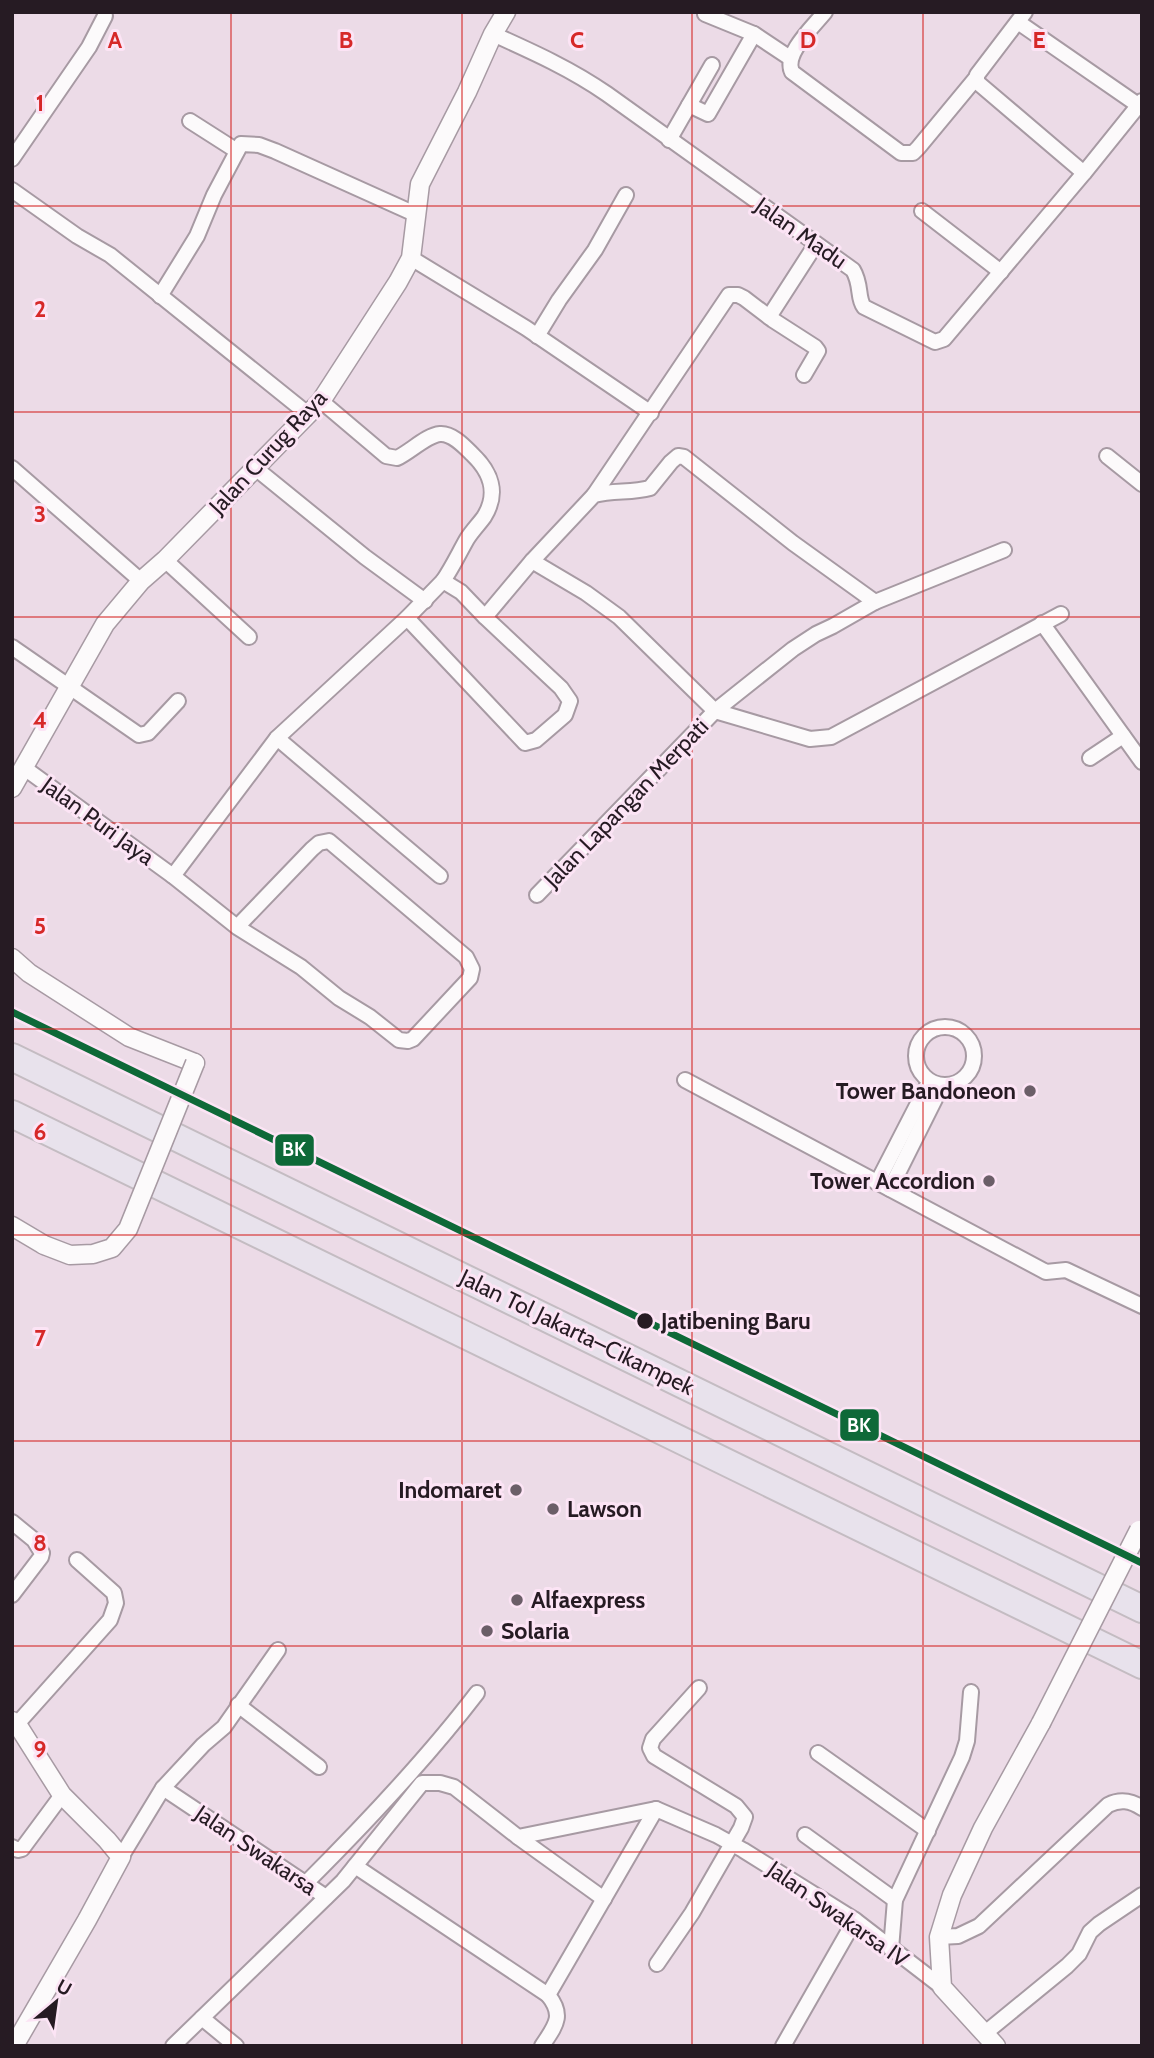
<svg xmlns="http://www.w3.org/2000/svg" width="1154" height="2058" viewBox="0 0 1154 2058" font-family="Cabin,sans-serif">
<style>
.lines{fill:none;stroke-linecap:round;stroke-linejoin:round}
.minor-casing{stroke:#a79aa3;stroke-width:18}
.tertiary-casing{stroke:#a79aa3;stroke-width:21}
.motorway-casing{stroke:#c4bcc2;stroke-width:30}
.minor{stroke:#fcfafb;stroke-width:14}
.tertiary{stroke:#fcfafb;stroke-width:18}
.motorway{stroke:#e8e2ec;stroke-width:26}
.tertiary-bridge-casing{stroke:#a79aa3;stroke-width:21;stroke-linecap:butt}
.tertiary-bridge{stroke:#fcfafb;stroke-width:18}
.rail-1-casing{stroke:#fce4f5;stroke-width:12}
.rail-1{stroke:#0e6938;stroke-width:7}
.grid{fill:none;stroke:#d62828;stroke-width:2;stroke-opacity:0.55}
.poi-dot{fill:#6b5e68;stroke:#fce4f5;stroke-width:2.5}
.stop-dot{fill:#261b23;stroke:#fce4f5;stroke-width:2.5}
.labels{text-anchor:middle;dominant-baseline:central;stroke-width:6;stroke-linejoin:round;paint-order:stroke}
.street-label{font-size:23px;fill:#261b23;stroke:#fce4f5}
.poi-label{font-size:23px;font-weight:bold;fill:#261b23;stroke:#fce4f5;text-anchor:end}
.stop-label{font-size:23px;font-weight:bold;fill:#261b23;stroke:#fce4f5;text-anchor:start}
.grid-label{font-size:23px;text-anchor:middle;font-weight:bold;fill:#d62828;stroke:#fce4f5;stroke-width:6;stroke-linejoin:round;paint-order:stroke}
.line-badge{stroke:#fce4f5;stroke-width:2.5}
.badge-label{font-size:19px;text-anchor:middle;font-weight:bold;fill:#fff}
</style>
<rect width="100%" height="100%" fill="#ecdbe7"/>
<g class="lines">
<g class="minor-casing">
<g id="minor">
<path d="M 825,12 C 814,26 783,54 792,72 L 901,153 L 913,153 L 918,148 L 976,78"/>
<polyline points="1025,12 977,75 977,82 1084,173"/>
<polyline points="705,14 754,34 790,58"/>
<polyline points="1018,22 1138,105"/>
<path d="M 493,34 C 533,52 571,69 607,94 L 853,270 C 862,285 857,298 864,307 L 935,342 L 944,339 L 1084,173 L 1142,101"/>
<polyline points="689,105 708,114 754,34"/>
<polyline points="190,121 237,151"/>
<polyline points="669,140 712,65"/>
<polyline points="12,159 89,47 105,16"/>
<polyline points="12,190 77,236 110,255 309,415"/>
<polyline points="922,211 1001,272"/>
<polyline points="411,258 526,328 651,413"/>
<polyline points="160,296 197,236 214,195 241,144 259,145 275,151 415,214"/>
<polyline points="769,317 816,244"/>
<polyline points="537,336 559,300 595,250 626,195"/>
<path d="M 321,401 L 386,456 L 397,458 C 410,452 427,435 440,434 C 452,433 464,446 472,454 C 491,472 499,493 484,517 C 479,524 472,531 467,539 C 459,553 452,568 443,581"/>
<polyline points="1107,456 1142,484"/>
<polyline points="254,467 365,557 425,601"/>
<polyline points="12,468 141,581"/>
<polyline points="594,495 729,295 738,295 744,298 773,320 815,347 818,351 804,375"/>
<polyline points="165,560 249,637"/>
<polyline points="532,561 586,593 619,617 715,711 810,739 831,737 1061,614"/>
<polyline points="407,618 525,743 536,740 565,715 570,701 561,688 485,617"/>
<polyline points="1042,623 1142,762"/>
<polyline points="12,647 139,735 148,733 178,701"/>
<polyline points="277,738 440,876"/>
<polyline points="1090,758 1123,736"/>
<polyline points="23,767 173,876 237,927 301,967 339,998 370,1017 399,1040 408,1041 413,1039 470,978 472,969 466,957 329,841 319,843 312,849 237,927"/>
<path d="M 173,876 L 277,738 L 407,618 L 443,581 L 461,592 L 485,617 L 532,561 L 594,495 C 613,490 632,493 650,488 L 671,462 L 678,456 L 684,457 L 793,543 L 875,602"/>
<polyline points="537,895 715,711 793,649 816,634 833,626 875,602 1004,550"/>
<circle cx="945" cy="1056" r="29"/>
<polyline points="685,1080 1046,1272 1066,1270 1142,1306"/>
<polyline points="877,1183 929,1082"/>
<polyline points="890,1189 941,1087"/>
<polyline points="12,1522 34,1540 42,1553 41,1557 12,1595"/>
<polyline points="238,1705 319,1767"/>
<polyline points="17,1724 110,1620 116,1603 114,1593 77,1560"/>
<polyline points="818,1753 928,1831"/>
<polyline points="163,1788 326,1897"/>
<polyline points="805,1835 895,1900"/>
<polyline points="518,1837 604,1899"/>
<polyline points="12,1847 18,1850 22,1849 62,1795"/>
<polyline points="121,1857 163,1788 203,1745 224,1727 278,1650"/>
<polyline points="355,1866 548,1995 656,1809"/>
<path d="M 306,1883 C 366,1823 425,1761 477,1693"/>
<path d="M 939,1937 L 958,1936 L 979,1926 L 1108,1805 C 1120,1799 1130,1800 1142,1808"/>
<polyline points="891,1949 895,1900 962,1757 967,1741 971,1692"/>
<polyline points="657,1964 692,1913 741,1828 745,1817 736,1806 654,1756 650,1748 653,1739 699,1688"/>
<polyline points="202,2018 236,2046"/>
<polyline points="984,2034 1067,1966 1079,1954 1090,1932 1099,1924 1142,1895"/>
<polyline points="173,2046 343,1881 422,1783 440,1783 454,1787 518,1837 656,1809 716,1835 743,1850 855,1920 942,1987"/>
<path d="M 542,2046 C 555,2026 565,2016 548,1995"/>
<polyline points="783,2046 855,1920"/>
</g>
</g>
<g class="tertiary-casing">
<g id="tertiary">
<polyline points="12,788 105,624 141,581 165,560 321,401 398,282 411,258 420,184 467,92 493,34 506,12"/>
<polyline points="12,958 29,973 129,1037 195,1063"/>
<polyline points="12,1226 44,1245"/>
<polyline points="12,1721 17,1724 62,1795 107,1840 121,1857 87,1920 14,2046"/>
<polyline points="996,2046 942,1987 939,1937 952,1895 983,1828 1041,1723"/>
</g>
</g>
<g class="motorway-casing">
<g id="motorway">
<polyline points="12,1057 1142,1609"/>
<polyline points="12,1114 1142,1665"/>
</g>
</g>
<use href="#minor" class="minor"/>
<use href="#tertiary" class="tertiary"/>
<use href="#motorway" class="motorway"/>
<g class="tertiary-bridge-casing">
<g id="tertiary-bridge">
<polyline points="44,1245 70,1255 93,1254 112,1248 128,1229 195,1063"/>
<polyline points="1041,1723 1139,1530"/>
</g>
</g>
<use href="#tertiary-bridge" class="tertiary-bridge"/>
<g class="rail-1-casing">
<polyline id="rail-1" points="12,1012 1142,1563"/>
</g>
<use href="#rail-1" class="rail-1"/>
</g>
<path class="grid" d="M 231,12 L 231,2046M 462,12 L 462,2046M 692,12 L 692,2046M 923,12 L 923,2046M 12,206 L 1142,206M 12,412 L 1142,412M 12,617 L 1142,617M 12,823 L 1142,823M 12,1029 L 1142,1029M 12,1235 L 1142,1235M 12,1441 L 1142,1441M 12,1646 L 1142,1646M 12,1852 L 1142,1852"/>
<g class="poi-dot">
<circle cx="1030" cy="1091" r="7"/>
<circle cx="989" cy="1181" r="7"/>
<circle cx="516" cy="1490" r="7"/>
<circle cx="553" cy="1509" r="7"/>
<circle cx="517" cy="1600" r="7"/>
<circle cx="487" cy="1631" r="7"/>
</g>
<circle class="stop-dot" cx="645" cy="1321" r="9"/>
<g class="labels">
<g class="street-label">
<text transform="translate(801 233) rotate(35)">Jalan Madu</text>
<text transform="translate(268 452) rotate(-47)">Jalan Curug Raya</text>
<text transform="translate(626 803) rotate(-46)">Jalan Lapangan Merpati</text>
<text transform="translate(98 821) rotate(36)">Jalan Puri Jaya</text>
<text transform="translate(577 1332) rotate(26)">Jalan Tol Jakarta–Cikampek</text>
<text transform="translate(256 1850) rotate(34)">Jalan Swakarsa</text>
<text transform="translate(838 1914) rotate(35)">Jalan Swakarsa IV</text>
</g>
<g class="poi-label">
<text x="1016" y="1091">Tower Bandoneon</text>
<text x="975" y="1181">Tower Accordion</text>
<text x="502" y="1490">Indomaret</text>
<text x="567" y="1509" text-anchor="start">Lawson</text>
<text x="531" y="1600" text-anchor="start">Alfaexpress</text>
<text x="501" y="1631" text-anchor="start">Solaria</text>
</g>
<g class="stop-label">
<text x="661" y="1321">Jatibening Baru</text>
</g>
</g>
<g class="grid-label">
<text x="115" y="48">A</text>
<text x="346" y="48">B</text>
<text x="577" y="48">C</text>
<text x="808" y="48">D</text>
<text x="1039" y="48">E</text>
<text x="40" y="111">1</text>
<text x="40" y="317">2</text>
<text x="40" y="522">3</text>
<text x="40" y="728">4</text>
<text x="40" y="934">5</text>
<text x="40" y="1140">6</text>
<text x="40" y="1346">7</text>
<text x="40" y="1551">8</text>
<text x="40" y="1757">9</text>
</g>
<g class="line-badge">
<rect x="274" y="1133" width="41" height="34" rx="7" fill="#0e6938"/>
<rect x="839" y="1408" width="41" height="34" rx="7" fill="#0e6938"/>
</g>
<g class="badge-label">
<text x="294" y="1156">BK</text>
<text x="859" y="1432">BK</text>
</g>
<rect width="1154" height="2058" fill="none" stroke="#261b23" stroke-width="28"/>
<g transform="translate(56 2002) rotate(29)" stroke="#fce4f5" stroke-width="5" paint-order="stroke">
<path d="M0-5L12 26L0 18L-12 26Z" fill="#261b23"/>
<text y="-10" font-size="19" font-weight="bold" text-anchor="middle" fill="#261b23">U</text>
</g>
</svg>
